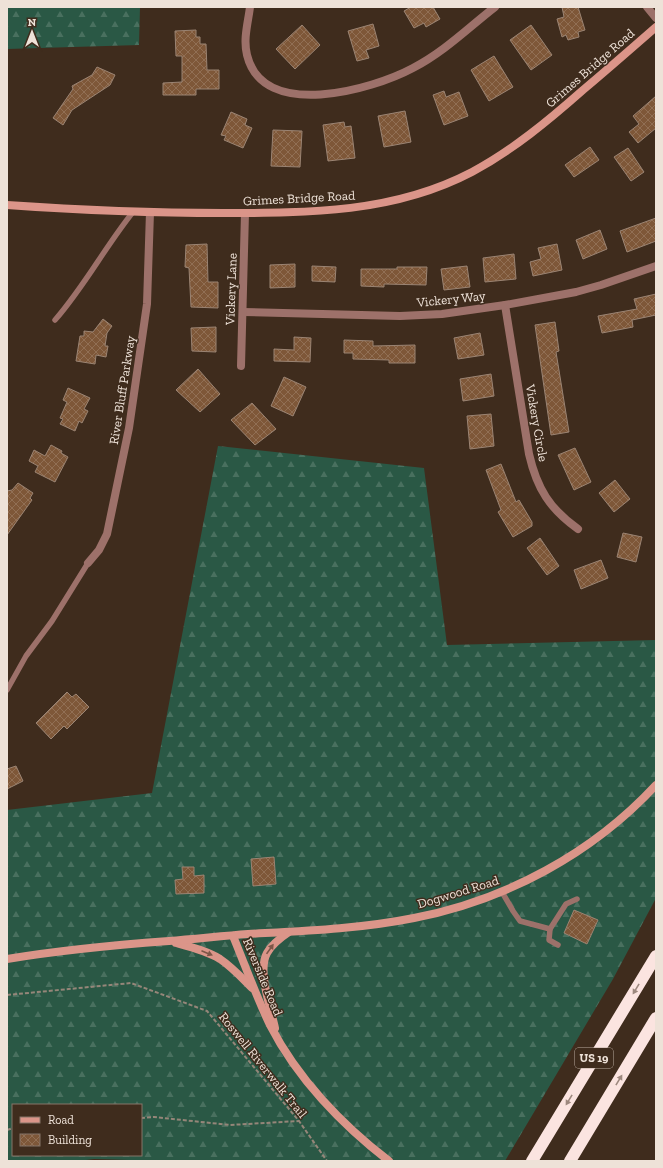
<svg xmlns="http://www.w3.org/2000/svg" width="663" height="1168" viewBox="0 0 663 1168" font-family="'Zilla Slab',serif">
<style>
.forest{fill:url(#forest-firs);fill-rule:evenodd}
.building{fill:url(#building-cross-hatch);stroke:#9b8473}
.lines{fill:none;stroke-linecap:round;stroke-linejoin:round}
.path{stroke:#958679;stroke-width:2;stroke-dasharray:4 2;stroke-linecap:butt}
.lane{stroke:#9d716a;stroke-width:5.5}
.street{stroke:#9d716a;stroke-width:8}
.secondary{stroke:#db9589;stroke-width:8}
.highway{stroke:#fbe4e0;stroke-width:12}
.oneway{fill:#7d5648}
.oneway2{fill:#9d887e}
.labels{text-anchor:middle;dominant-baseline:central;stroke-width:3;stroke-linejoin:round;paint-order:stroke}
.shield{fill:#3f2c1d;stroke:#baaba0;stroke-width:1}
.shield-label{font-size:12px;font-weight:bold;fill:#eee2d8}
.street-label{font-size:13px;fill:#eee2d8;stroke:#3f2c1d}
</style>
<defs>
<pattern id="forest-firs" width="22" height="20" patternUnits="userSpaceOnUse"><rect width="22" height="20" fill="#2a5845"/><path d="M5 1l3.5 6h-7zM16 11l3.5 6h-7z" fill="#49705f"/></pattern>
<pattern id="building-cross-hatch" width="8" height="8" patternUnits="userSpaceOnUse"><rect width="8" height="8" fill="#7e5738"/><path d="M0 0l8 8M0 8l8-8" fill="none" stroke="#916f54"/></pattern>
</defs>
<rect width="100%" height="100%" fill="#3f2c1d"/>
<g class="forest">
<polygon points="7,7 140,7 139,45 7,49"/>
<path d="M 218,446 L 424,468 L 447,645 L 656,640 L 656,898 L 613,979 L 505,1161 L 165,1161 L 94,1159 L 78,1161 L 7,1161 L 7,945 L 16,944 L 7,945 L 7,810 L 152,793 ZM 13,1105 L 141,1105 L 141,1155 L 13,1155 Z"/>
</g>
<g class="building">
<polygon points="411,7 433,7 440,19 426,27 424,23 414,28 404,11"/>
<polygon points="562,7 578,7 585,30 578,32 579,37 568,40 566,35 562,37 557,19 564,17"/>
<polygon points="373,24 379,46 366,50 369,58 357,61 348,31"/>
<polygon points="302,25 320,45 295,69 276,49"/>
<polygon points="531,25 552,55 531,70 510,40"/>
<polygon points="196,30 196,37 200,37 200,44 206,44 207,70 219,70 219,89 196,89 196,95 163,95 163,83 182,82 182,56 176,56 175,31"/>
<polygon points="494,56 513,87 489,101 471,70"/>
<polygon points="97,67 115,75 110,85 72,110 63,125 53,118 73,89 72,86 92,75"/>
<polygon points="444,91 446,97 459,92 468,116 444,125 433,95"/>
<polygon points="656,96 656,128 638,143 629,132 639,124 633,116"/>
<polygon points="405,111 411,142 384,147 378,116"/>
<polygon points="231,112 247,119 245,125 252,128 243,148 224,140 226,136 221,135"/>
<polygon points="344,122 345,127 351,126 355,158 328,161 323,125"/>
<polygon points="273,130 302,131 300,167 271,166"/>
<polygon points="590,147 599,160 574,177 565,165"/>
<polygon points="628,148 644,172 631,181 614,157"/>
<polygon points="656,218 656,241 627,252 620,231"/>
<polygon points="600,230 607,249 583,259 576,240"/>
<polygon points="207,244 208,282 218,282 218,308 191,307 189,268 185,267 186,245"/>
<polygon points="557,244 562,270 533,276 530,262 541,259 538,248"/>
<polygon points="514,254 516,279 485,282 483,258"/>
<polygon points="295,264 295,287 270,288 270,265"/>
<polygon points="312,266 336,267 335,282 312,281"/>
<polygon points="467,266 470,287 444,290 441,269"/>
<polygon points="397,267 427,267 426,285 384,284 384,287 361,286 361,269 397,269"/>
<polygon points="656,294 656,315 632,320 633,327 602,333 598,316 637,309 634,299"/>
<polygon points="103,319 112,326 107,333 105,346 108,346 106,357 96,355 95,364 76,361 80,336 84,336 84,331 93,332"/>
<polygon points="555,322 559,351 556,352 569,432 551,435 535,325"/>
<polygon points="216,327 216,352 192,351 191,328"/>
<polygon points="480,333 484,355 458,359 454,338"/>
<polygon points="294,337 311,338 310,362 274,361 274,349 294,350"/>
<polygon points="344,340 373,341 373,346 415,345 415,363 389,363 389,360 353,359 353,353 344,353"/>
<polygon points="198,369 220,394 200,412 176,390"/>
<polygon points="491,374 494,396 463,401 460,379"/>
<polygon points="284,377 306,387 293,416 271,406"/>
<polygon points="68,388 90,398 84,409 88,411 82,423 79,421 75,431 60,424 63,419 60,418 67,402 63,400"/>
<polygon points="252,403 276,429 255,445 231,420"/>
<polygon points="491,414 494,446 470,449 467,416"/>
<polygon points="51,445 62,451 61,453 68,457 55,482 35,472 38,466 29,461 34,450 45,456"/>
<polygon points="575,448 591,482 574,490 558,455"/>
<polygon points="501,464 516,502 519,500 532,522 532,526 513,537 498,512 501,510 486,470"/>
<polygon points="615,480 630,499 614,512 599,493"/>
<polygon points="18,483 33,493 30,498 32,500 7,535 7,491 12,490"/>
<polygon points="623,533 642,537 636,562 617,557"/>
<polygon points="540,538 559,566 547,575 527,548"/>
<polygon points="601,560 608,578 581,589 574,570"/>
<polygon points="67,692 72,697 76,694 89,707 67,729 64,726 51,739 36,723"/>
<polygon points="16,766 23,781 7,789 7,769"/>
<polygon points="274,857 276,884 253,886 251,859"/>
<polygon points="182,867 194,867 194,876 204,875 204,893 176,894 175,880 183,879"/>
<polygon points="574,910 598,920 587,944 564,933"/>
</g>
<g class="lines">
<g class="path">
<polyline points="7,995 131,983 207,1011 299,1121 327,1161"/>
<polyline points="141,1118 154,1117 230,1125 299,1121"/>
<polyline points="7,1130 13,1128"/>
</g>
<g class="lane">
<path d="M 55,320 C 84,287 105,247 133,212"/>
<polyline points="7,690 26,656 52,621 88,563"/>
<polyline points="502,892 513,911 520,921 550,929 566,904 577,899"/>
<polyline points="550,929 549,940 558,945"/>
</g>
<g class="street">
<path d="M 250,7 C 248,23 243,39 247,55 C 263,121 372,90 413,68 C 444,52 468,28 495,7"/>
<polyline points="647,7 656,18"/>
<path d="M 505,305 L 529,454 C 537,489 550,509 578,529"/>
<polyline points="243,312 400,316 442,314 505,305 576,292 601,285 656,266"/>
<polyline points="241,366 245,213"/>
<polyline points="88,563 99,550 107,534 129,428 147,304 150,212"/>
</g>
<g class="secondary">
<path d="M 7,205 C 79,210 151,213 223,213 C 309,213 394,213 472,172 C 513,150 549,120 583,90 C 608,69 632,48 656,27"/>
<path d="M 233,936 C 245,965 256,996 270,1025 C 297,1078 342,1125 389,1161"/>
<path d="M 176,943 C 191,947 207,951 220,959 C 232,967 242,978 252,988"/>
<path d="M 7,959 C 61,950 115,945 169,941 C 195,939 222,936 248,934 C 303,931 359,929 414,918 C 506,900 592,854 656,785"/>
<path d="M 275,1028 C 271,1009 257,971 267,953 C 272,944 280,938 289,932"/>
</g>
<g class="highway">
<polyline points="532,1161 656,956"/>
<polyline points="570,1161 656,1018"/>
</g>
</g>
<defs><path id="oneway-solid" d="M-6-.8H1V-3.2L6.5 0L1 3.2V.8H-6Z"/></defs>
<g class="oneway">
<use href="#oneway-solid" transform="translate(270 949) rotate(-55)"/>
<use href="#oneway-solid" transform="translate(207 953) rotate(23)"/>
</g>
<g class="oneway2">
<use href="#oneway-solid" transform="translate(636 989) rotate(121)"/>
<use href="#oneway-solid" transform="translate(619 1080) rotate(-59)"/>
<use href="#oneway-solid" transform="translate(569 1100) rotate(121)"/>
</g>
<g class="labels">
<rect class="shield" x="575" y="1048" width="38" height="20" rx="3"/>
<g class="shield-label">
<text x="594" y="1058">US 19</text>
</g>
<g class="street-label">
<text transform="translate(590 68) rotate(-41)">Grimes Bridge Road</text>
<text transform="translate(299 198) rotate(-3)">Grimes Bridge Road</text>
<text transform="translate(231 289) rotate(-88)">Vickery Lane</text>
<text transform="translate(451 299) rotate(-6)">Vickery Way</text>
<text transform="translate(122 390) rotate(-81)">River Bluff Parkway</text>
<text transform="translate(537 423) rotate(80)">Vickery Circle</text>
<text transform="translate(458 892) rotate(-17)">Dogwood Road</text>
<text transform="translate(263 977) rotate(67)">Riverside Road</text>
<text transform="translate(263 1065) rotate(51)">Roswell Riverwalk Trail</text>
</g>
</g>
<rect width="663" height="1168" fill="none" stroke="#eee2d8" stroke-width="16"/>
<rect x="12" y="1104" width="130" height="52" fill="#3f2c1d" stroke="#857568"/>
<rect x="20" y="1117" width="20" height="6" fill="#db9589" stroke="#857568"/>
<text x="48" y="1124" font-size="12" fill="#eee2d8">Road</text>
<rect x="20" y="1134" width="20" height="12" fill="url(#building-cross-hatch)" stroke="#857568"/>
<text x="48" y="1144" font-size="12" fill="#eee2d8">Building</text>
<g transform="translate(32 32)" stroke="#3f2c1d" stroke-width="3" paint-order="stroke">
<path d="M0-3L7 15L0 10L-7 15Z" fill="#eee2d8"/>
<text y="-6" font-size="11" font-weight="bold" text-anchor="middle" fill="#eee2d8">N</text>
</g>
</svg>
